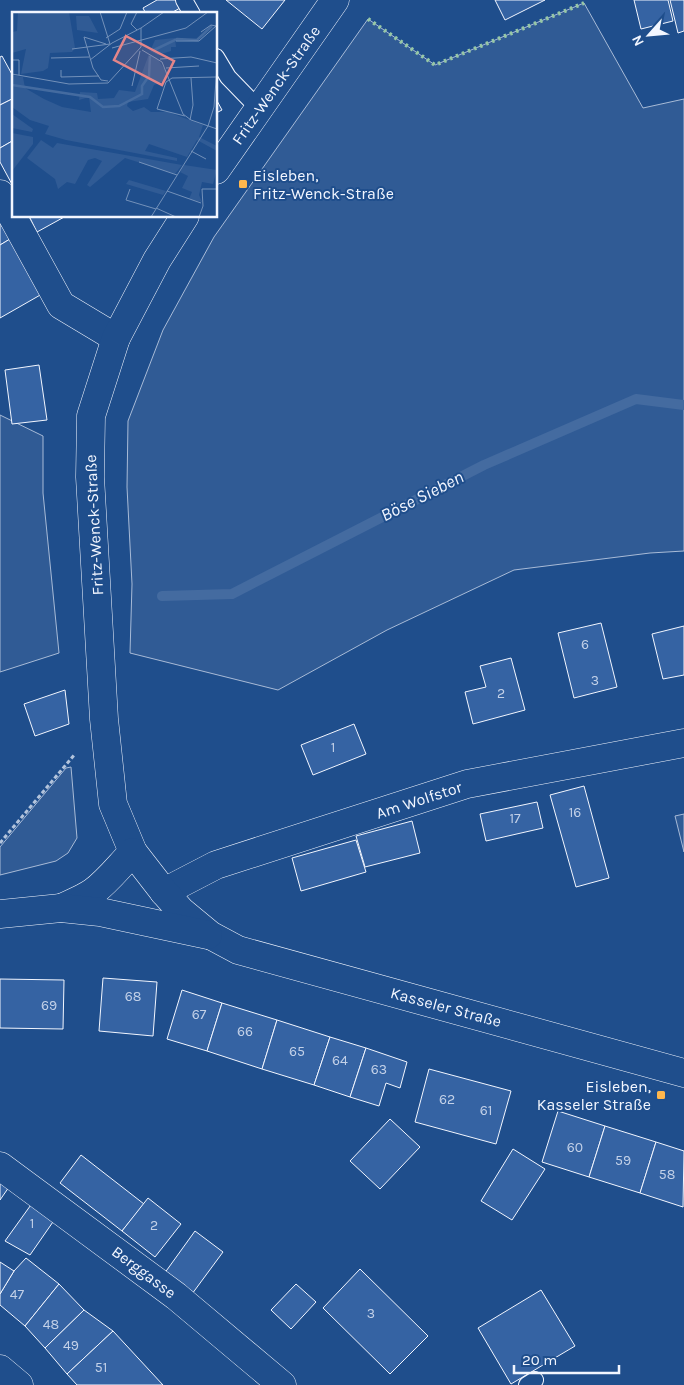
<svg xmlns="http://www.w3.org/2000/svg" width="684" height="1385" viewBox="0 0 684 1385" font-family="Karla,sans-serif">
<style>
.built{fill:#305b95;stroke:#a8bbd7}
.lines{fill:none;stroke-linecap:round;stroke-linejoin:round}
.stream{stroke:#446ba0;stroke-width:10}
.building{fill:#3563a3;stroke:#f2f6ff}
.lane-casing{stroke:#f2f6ff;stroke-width:18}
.street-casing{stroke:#f2f6ff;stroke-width:29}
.secondary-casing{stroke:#f2f6ff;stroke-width:29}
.path{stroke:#b3c4dc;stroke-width:3;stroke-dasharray:4 2.5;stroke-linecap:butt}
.lane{stroke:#1f4e8c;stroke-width:16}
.street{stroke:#1f4e8c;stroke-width:28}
.secondary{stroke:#1f4e8c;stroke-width:28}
.hedge{stroke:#97c8a6;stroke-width:4;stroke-dasharray:2.5 4;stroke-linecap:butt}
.poi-dot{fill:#ffb74d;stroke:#1f4e8c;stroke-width:2}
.labels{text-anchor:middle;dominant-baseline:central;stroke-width:4;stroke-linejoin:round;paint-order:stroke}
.number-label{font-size:14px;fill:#c3d1e8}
.street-label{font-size:16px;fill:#f2f6ff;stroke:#1f4e8c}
.poi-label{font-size:16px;fill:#f2f6ff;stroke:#1f4e8c;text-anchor:start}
.water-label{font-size:18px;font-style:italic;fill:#f2f6ff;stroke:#1f4e8c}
.inset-river{fill:none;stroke:#446ba0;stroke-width:2.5}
.inset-road{fill:none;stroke:#7391ba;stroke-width:1}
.view{fill:#e38589;fill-opacity:0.15;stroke:#e38589;stroke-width:2.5}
.inset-edge{fill:none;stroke:#f2f6ff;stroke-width:2.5}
</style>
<rect width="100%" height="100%" fill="#1f4e8c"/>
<g class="built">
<polygon points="584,3 643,108 684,99 684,551 650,553 514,570 387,630 278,690 130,653 132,584 127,487 128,421 163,330 214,237 368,19 435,65"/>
<polygon points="0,415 43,436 43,493 59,653 0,672"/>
<polygon points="71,767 77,838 68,853 56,861 0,875 0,847 66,768"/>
<polygon points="684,814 684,852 675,816"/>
</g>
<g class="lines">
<polyline class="stream" points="162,596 232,594 484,465 636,399 684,405"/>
</g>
<g class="building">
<polygon points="157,0 178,0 182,7 171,13 172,14 146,14 143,8"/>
<polygon points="226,0 285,0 262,29"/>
<polygon points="495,0 545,0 505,20"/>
<polygon points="634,0 668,0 673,21 641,29"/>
<polygon points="670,0 684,0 684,31 678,33"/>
<polygon points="2,56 14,78 14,98 0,105 0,57"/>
<polygon points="14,98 14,140 0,148 0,105"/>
<polygon points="216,99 222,110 216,113"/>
<polygon points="14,140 14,188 0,162 0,148"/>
<polygon points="29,216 66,216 37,232"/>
<polygon points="0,223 10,239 0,245"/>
<polygon points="10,239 42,294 0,318 0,245"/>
<polygon points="39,365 47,420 12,424 5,370"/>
<polygon points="601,623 617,687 574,698 558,633"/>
<polygon points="684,626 684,675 663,679 652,634"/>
<polygon points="511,658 525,710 473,724 465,692 486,687 480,666"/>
<polygon points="65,690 69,724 35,736 24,704"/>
<polygon points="354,724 366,754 313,775 301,745"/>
<polygon points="584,786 609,878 576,887 550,795"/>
<polygon points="537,802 543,828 486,841 480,814"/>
<polygon points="412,821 420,853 365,867 356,836"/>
<polygon points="356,840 366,872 301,891 292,858"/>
<polygon points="103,978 157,982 153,1036 99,1031"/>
<polygon points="0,979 64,980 63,1029 0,1028"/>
<polygon points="182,990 222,1003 207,1051 167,1039"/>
<polygon points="222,1003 277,1020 262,1069 207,1051"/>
<polygon points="277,1020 330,1037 314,1085 262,1069"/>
<polygon points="330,1037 366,1048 350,1097 314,1085"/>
<polygon points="366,1048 407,1062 400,1088 386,1083 379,1106 350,1097"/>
<polygon points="429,1069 511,1091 496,1144 415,1122"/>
<polygon points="558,1111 605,1126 589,1177 542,1162"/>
<polygon points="390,1119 420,1147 380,1189 350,1161"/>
<polygon points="605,1126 656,1142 640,1193 589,1177"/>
<polygon points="656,1142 684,1151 683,1207 640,1193"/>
<polygon points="513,1149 545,1169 512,1220 481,1201"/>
<polygon points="81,1155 144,1204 122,1231 60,1183"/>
<polygon points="0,1181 9,1187 0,1200"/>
<polygon points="148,1198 181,1224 155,1257 122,1231"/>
<polygon points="33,1202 55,1219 30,1255 5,1241"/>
<polygon points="195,1231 223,1252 192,1294 164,1274"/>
<polygon points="26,1258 59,1284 25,1326 0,1305 0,1294 14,1271"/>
<polygon points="0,1262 14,1271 0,1294"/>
<polygon points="360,1269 428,1336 390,1374 323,1308"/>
<polygon points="59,1284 84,1310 45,1348 25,1326"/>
<polygon points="296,1284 316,1302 291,1329 271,1310"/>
<polygon points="541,1290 575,1346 511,1384 478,1328"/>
<polygon points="84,1310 113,1331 67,1374 45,1348"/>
<polygon points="113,1331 163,1385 77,1385 67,1374"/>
</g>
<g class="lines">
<g class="lane-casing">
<g id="lane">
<polyline points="184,0 192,14"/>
<polyline points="216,57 228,77 259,109"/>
<polyline points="527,1385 535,1380"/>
</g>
</g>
<g class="street-casing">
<g id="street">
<polyline points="0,194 61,305 116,338"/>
<polyline points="164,892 216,865 467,784 684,743"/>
<polyline points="0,1166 176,1296 282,1385"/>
<polyline points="0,1369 19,1385"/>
</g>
</g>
<g class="secondary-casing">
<g id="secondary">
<polyline points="216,170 335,0"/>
<polyline points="185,216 157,260 116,338 91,416 90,477 104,719 113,804 133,852 164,892 181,911 210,935 238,950 684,1073"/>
<path d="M 61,908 C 72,903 83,899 93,892 C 108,881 120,865 133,852"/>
<polyline points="0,914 61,908 100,912 208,935"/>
</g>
</g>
<polyline class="path" points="0,843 75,754"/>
<use href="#lane" class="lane"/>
<use href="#street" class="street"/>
<use href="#secondary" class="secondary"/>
<polyline class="hedge" points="368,19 435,65 584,3"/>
</g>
<g class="poi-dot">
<rect x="238" y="179" width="10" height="10" rx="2.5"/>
<rect x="656" y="1090" width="10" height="10" rx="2.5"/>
</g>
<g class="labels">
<g class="number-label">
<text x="585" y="644">6</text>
<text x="595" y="680">3</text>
<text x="501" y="693">2</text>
<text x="333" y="747">1</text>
<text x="575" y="812">16</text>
<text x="515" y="818">17</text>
<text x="133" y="996">68</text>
<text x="49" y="1005">69</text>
<text x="199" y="1014">67</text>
<text x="245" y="1031">66</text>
<text x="297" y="1051">65</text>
<text x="340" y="1060">64</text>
<text x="379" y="1069">63</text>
<text x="447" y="1099">62</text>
<text x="486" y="1110">61</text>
<text x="575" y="1147">60</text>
<text x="623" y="1160">59</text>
<text x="667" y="1174">58</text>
<text x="32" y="1223">1</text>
<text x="154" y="1225">2</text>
<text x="17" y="1294">47</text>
<text x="371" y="1313">3</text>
<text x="51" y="1324">48</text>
<text x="71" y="1345">49</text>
<text x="101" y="1367">51</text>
</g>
<g class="street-label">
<text transform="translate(276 85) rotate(-55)">Fritz-Wenck-Straße</text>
<text transform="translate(94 525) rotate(-93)">Fritz-Wenck-Straße</text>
<text transform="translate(419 800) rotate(-18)">Am Wolfstor</text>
<text transform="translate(446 1007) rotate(15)">Kasseler Straße</text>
<text transform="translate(144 1272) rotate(37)">Berggasse</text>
</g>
<g class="poi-label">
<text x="253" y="175">Eisleben,<tspan x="253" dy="18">Fritz-Wenck-Straße</tspan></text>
<text x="651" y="1086" text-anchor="end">Eisleben,<tspan x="651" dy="18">Kasseler Straße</tspan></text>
</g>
<g class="water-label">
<text transform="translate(422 496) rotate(-27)">Böse Sieben</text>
</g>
</g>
<g transform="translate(12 12)">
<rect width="205" height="205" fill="#1f4e8c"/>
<path d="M 6,0 L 57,0 L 63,36 L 60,40 L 38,41 L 36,56 L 31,59 L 9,62 L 14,37 L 0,41 L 0,20 L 5,19 ZM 64,4 L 77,4 L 86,21 L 65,18 ZM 163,26 L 164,35 L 159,35 L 159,39 L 146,43 L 138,39 L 143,28 ZM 137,42 L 145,46 L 155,61 L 152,69 L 142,73 L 136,87 L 116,90 L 115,94 L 121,99 L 132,95 L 139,100 L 156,100 L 191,113 L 187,125 L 205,134 L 205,139 L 185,128 L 175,145 L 137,132 L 133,139 L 165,146 L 165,149 L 54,128 L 33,122 L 37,114 L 18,108 L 0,95 L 0,63 L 11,65 L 13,76 L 32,87 L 50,95 L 79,100 L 77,85 L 67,88 L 68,80 L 85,81 L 86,87 L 102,86 L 107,78 L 123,80 ZM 0,102 L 21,117 L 20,120 L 0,116 ZM 0,121 L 21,125 L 21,132 L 0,159 ZM 29,128 L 41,136 L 45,131 L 170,153 L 163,162 L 113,146 L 78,175 L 75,173 L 90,149 L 83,146 L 76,148 L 63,172 L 55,170 L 46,177 L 43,167 L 15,146 ZM 172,153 L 205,158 L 201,172 L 190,170 L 187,183 L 190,190 L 177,187 L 180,180 L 170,176 L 176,164 L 168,160 ZM 117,168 L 154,179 L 151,183 L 114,172 Z" fill="#305b95"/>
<path class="inset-river" d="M 142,38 L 165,27 L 185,28 L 200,14M 0,73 L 78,85 L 91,95 L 107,94 L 130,82 L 130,74 L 137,64 L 138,44"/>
<path class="inset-road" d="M 88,0 L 98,32M 125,18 L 119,12 L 125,0M 189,20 L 199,13 L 204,14M 72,25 L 81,56 L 89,68 L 96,69M 72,25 L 94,32M 94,26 L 108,17 L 115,0M 164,29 L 187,29 L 204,14M 100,36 L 174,16 L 196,0M 60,37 L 98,32M 130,38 L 150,50 L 171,102 L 179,108 L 205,117M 39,46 L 77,45M 148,47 L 179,45 L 205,51M 0,48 L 7,48 L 7,63M 78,48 L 100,31 L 129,16M 154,56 L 187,54M 49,58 L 49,65 L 87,64M 0,62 L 57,72 L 96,71 L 129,35 L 129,16 L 152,0M 120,74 L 128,39M 173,104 L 145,97 L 154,70 L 160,66 L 204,65M 178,108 L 181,93 L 179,66M 196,114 L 202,95 L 205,55M 179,139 L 194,147M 127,150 L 165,163M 118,177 L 114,188 L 144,197M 155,179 L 189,191M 144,196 L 164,205M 139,205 L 196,114M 187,205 L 191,194 L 190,177 L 205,177"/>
<path class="view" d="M 114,24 L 162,49 L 150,73 L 102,48 Z"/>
<rect width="205" height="205" class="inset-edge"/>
</g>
<g transform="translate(649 35) rotate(243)" stroke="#1f4e8c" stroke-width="4" paint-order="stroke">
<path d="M0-4L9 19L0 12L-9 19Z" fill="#f2f6ff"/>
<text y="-8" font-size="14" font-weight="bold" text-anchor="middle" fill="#f2f6ff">N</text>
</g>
<path d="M514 1365v8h105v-8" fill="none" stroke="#f2f6ff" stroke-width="2.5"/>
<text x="522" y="1365" font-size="15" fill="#f2f6ff" stroke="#1f4e8c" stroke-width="4" paint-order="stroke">20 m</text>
</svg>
